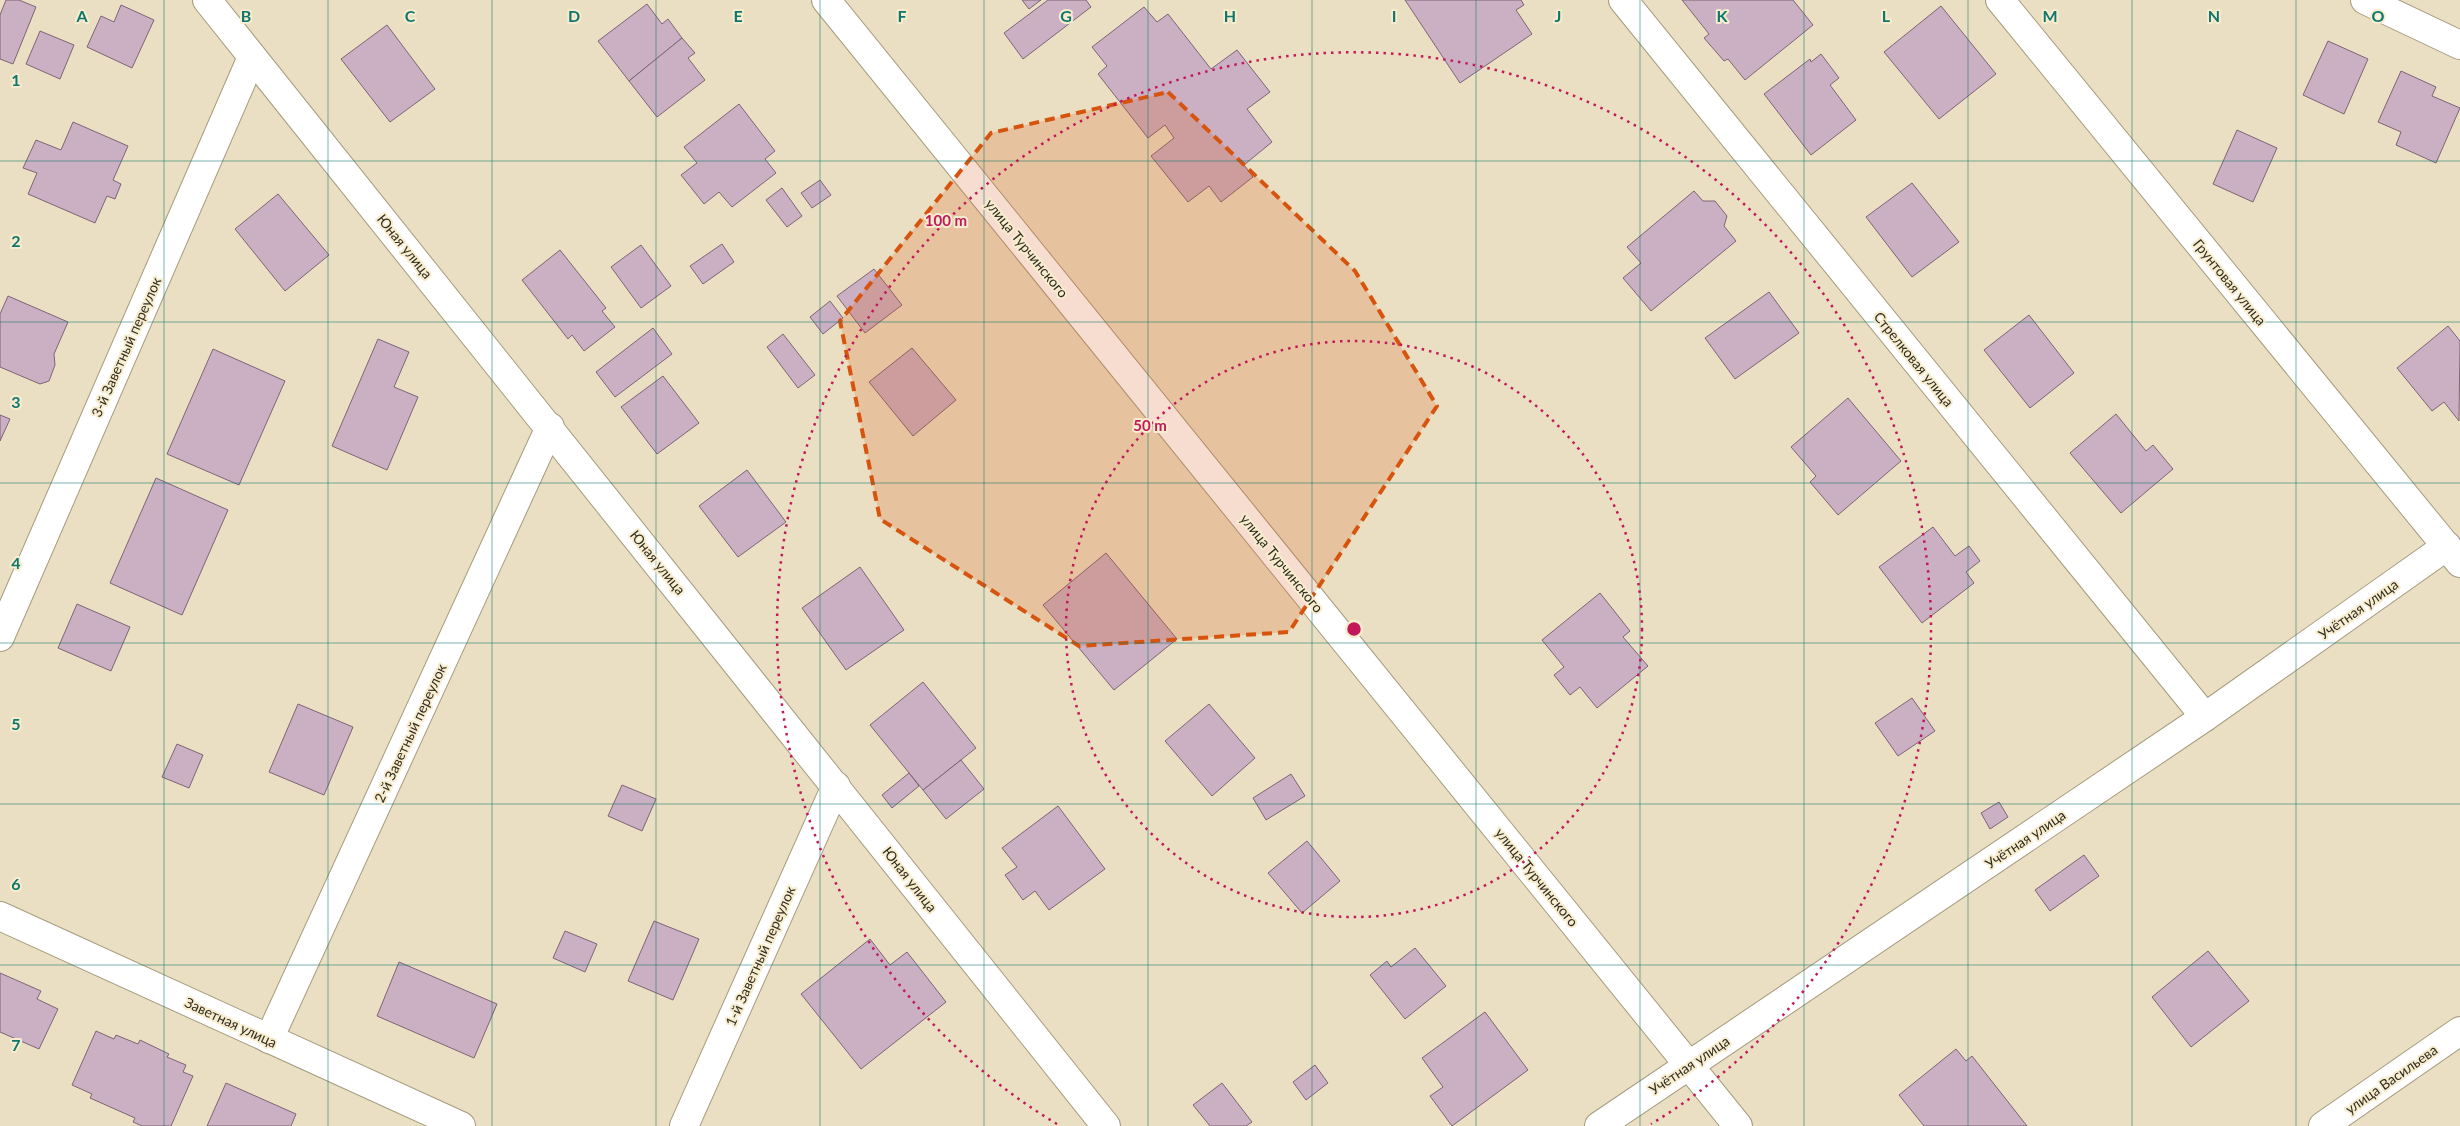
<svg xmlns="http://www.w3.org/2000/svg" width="2460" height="1126" viewBox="0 0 2460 1126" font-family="Lato,sans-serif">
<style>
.building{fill:#cbafc2;stroke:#7e6476}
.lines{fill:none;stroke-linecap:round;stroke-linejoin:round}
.minor-casing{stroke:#a59b7f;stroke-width:30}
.minor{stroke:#fff;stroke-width:28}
.marked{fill:#d6540e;fill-opacity:0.2;stroke:#d6540e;stroke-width:4;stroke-dasharray:10 6;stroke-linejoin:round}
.grid{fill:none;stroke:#0f766e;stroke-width:1;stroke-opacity:0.55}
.ring{fill:none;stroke:#c2185b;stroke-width:2.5;stroke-dasharray:2.5 5}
.labels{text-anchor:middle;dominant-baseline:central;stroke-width:4;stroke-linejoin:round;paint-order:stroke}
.street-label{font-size:14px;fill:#302c21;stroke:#f7edce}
.grid-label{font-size:16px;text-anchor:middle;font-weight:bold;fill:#0f766e;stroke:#f7edce;stroke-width:4;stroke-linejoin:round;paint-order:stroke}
.centre{fill:#c2185b;stroke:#f7edce;stroke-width:2.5}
.ring-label{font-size:15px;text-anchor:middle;font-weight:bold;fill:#c2185b;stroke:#f7edce;stroke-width:4;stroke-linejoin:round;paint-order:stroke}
</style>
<rect width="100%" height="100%" fill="#eadfc2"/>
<g class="building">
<polygon points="6,0 19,0 36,7 13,64 0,59 0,15"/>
<polygon points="1022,0 1041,0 1029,9"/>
<polygon points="1048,0 1086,0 1091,7 1023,59 1004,33"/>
<polygon points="1405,0 1521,0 1524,5 1516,10 1532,34 1460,83"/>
<polygon points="1682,0 1793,0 1813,25 1745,80 1728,59 1724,61 1704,38 1709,34"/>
<polygon points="647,4 662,24 668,19 682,38 629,81 598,41"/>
<polygon points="121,5 154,20 132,68 87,47 101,16 114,22"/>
<polygon points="1941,6 1996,74 1939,119 1884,52"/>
<polygon points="1144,7 1157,22 1168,14 1211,69 1237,50 1270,92 1247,109 1272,142 1244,165 1253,177 1221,202 1209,186 1188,202 1151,156 1174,138 1165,125 1148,138 1098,74 1107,66 1092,47"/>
<polygon points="387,25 435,89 390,122 341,59"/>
<polygon points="40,31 74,45 60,79 26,64"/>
<polygon points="682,38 695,53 688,58 705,80 657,117 629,81"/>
<polygon points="2328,41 2368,59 2344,114 2303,95"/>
<polygon points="1821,54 1839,78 1830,85 1856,120 1811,155 1764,94 1810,59 1811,62"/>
<polygon points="2401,71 2436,87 2432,96 2460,108 2436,163 2396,145 2401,132 2378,122"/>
<polygon points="739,104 775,151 765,159 776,173 732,207 719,192 704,204 681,175 697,163 684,147"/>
<polygon points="73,122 128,146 113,180 121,184 115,199 107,196 95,223 28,194 37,173 23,168 36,140 61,150"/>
<polygon points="2237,130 2277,148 2253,202 2213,184"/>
<polygon points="820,180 831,195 812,208 801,193"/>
<polygon points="1912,183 1959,242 1912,277 1866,217"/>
<polygon points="782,188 802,216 787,227 766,200"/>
<polygon points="1694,191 1703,201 1715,201 1727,216 1724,226 1736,241 1651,311 1623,278 1641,263 1627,247"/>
<polygon points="278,194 329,255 285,291 235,229"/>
<polygon points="722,244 734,262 703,284 690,266"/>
<polygon points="641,245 671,286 641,308 611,267"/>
<polygon points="560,250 606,308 602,311 615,327 584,351 572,335 568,339 522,280"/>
<polygon points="874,269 902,305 865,333 837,296"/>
<polygon points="1769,292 1799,333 1735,379 1705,338"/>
<polygon points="8,296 68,322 54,354 55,365 49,381 40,384 0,367 0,314"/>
<polygon points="830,301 843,318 823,334 810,317"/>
<polygon points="2029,315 2074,373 2030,408 1984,350"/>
<polygon points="2448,326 2460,341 2459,421 2444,402 2432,411 2397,368"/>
<polygon points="653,328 672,354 615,397 596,372"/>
<polygon points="783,334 815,375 798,388 767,347"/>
<polygon points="378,339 409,352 394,387 418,397 387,470 332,446"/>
<polygon points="912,348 956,400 913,436 869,382"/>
<polygon points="213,349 285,381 239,485 167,454"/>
<polygon points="663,376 699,423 657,454 621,407"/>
<polygon points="1848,398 1901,461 1838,515 1810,482 1816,476 1791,447"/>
<polygon points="2116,414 2146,451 2153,445 2173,469 2121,513 2070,453"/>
<polygon points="0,415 10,419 0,441"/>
<polygon points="747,470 786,522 738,557 699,506"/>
<polygon points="156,478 228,510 182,615 110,583"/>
<polygon points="1933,527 1955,556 1969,546 1980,561 1966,572 1974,583 1922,623 1879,567"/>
<polygon points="1106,553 1177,639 1114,690 1043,605"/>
<polygon points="860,567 904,630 846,670 802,608"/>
<polygon points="1600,593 1630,631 1623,637 1648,666 1597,708 1580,687 1570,695 1554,675 1564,667 1542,640"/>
<polygon points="77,604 130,627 111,671 58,648"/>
<polygon points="923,682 976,748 923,790 870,725"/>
<polygon points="1912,698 1935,731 1898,756 1875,723"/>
<polygon points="298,704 353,727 324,795 269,772"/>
<polygon points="1209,704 1255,758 1212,796 1165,741"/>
<polygon points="177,744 203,755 189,788 162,777"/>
<polygon points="961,760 984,789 946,819 923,790"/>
<polygon points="909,773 919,786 892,808 882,795"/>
<polygon points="1291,774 1305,796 1266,820 1253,798"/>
<polygon points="622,785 656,799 642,831 608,816"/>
<polygon points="1999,802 2008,817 1990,829 1981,813"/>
<polygon points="1058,806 1105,869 1049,910 1035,891 1023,900 1005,875 1017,867 1002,848"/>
<polygon points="1307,841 1340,881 1302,913 1268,873"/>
<polygon points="2084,855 2099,876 2050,911 2035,890"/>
<polygon points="654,921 699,939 673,1000 628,981"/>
<polygon points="565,931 597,944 585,972 553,958"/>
<polygon points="870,939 890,965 907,952 946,1002 861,1069 801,994"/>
<polygon points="1415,948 1446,986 1405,1019 1370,975 1387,961 1391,967"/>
<polygon points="2208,951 2249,1001 2191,1047 2152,997"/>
<polygon points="399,962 497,1004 474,1058 377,1016"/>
<polygon points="0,973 41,991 37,999 58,1009 39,1049 0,1032"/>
<polygon points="1485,1012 1528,1070 1452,1126 1430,1096 1443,1087 1422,1058"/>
<polygon points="96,1031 114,1039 116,1035 138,1044 140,1040 169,1054 167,1057 186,1065 183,1072 193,1076 171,1126 142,1126 133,1122 135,1118 90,1098 92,1094 72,1085"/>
<polygon points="1956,1049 1966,1061 1972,1056 2027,1126 1924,1126 1899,1095"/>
<polygon points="1315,1065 1328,1083 1306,1100 1293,1082"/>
<polygon points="226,1083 296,1114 291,1126 207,1126"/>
<polygon points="1222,1083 1252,1122 1246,1126 1210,1126 1193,1105"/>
</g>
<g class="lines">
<g class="minor-casing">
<g id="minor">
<polyline points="207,0 1106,1126"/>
<polyline points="826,0 1738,1126"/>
<polyline points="1623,0 2205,717"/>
<polyline points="2000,0 2460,563"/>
<polyline points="2365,0 2460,45"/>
<polyline points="0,637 252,57"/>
<polyline points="0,916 461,1126"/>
<polyline points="269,1039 550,427"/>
<polyline points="684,1126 836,786"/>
<polyline points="1599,1126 2205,717 2447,546"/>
<polyline points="2323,1126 2460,1031"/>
</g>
</g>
<use href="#minor" class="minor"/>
</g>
<path class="marked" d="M 1168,92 L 1355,271 L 1437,406 L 1289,632 L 1079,646 L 880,519 L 840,321 L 991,133 Z"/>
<path class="grid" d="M 164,0 L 164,1126M 328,0 L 328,1126M 492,0 L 492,1126M 656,0 L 656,1126M 820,0 L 820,1126M 984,0 L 984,1126M 1148,0 L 1148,1126M 1312,0 L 1312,1126M 1476,0 L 1476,1126M 1640,0 L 1640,1126M 1804,0 L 1804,1126M 1968,0 L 1968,1126M 2132,0 L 2132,1126M 2296,0 L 2296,1126M 0,161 L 2460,161M 0,322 L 2460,322M 0,483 L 2460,483M 0,643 L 2460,643M 0,804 L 2460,804M 0,965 L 2460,965"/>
<g class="ring">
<circle cx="1354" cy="629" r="288"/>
<path d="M1057 1124A577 577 0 1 1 1651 1124"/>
</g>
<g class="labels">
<g class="street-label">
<text transform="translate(405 246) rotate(51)">Юная улица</text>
<text transform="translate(1027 248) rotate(51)">улица Турчинского</text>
<text transform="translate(2230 282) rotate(51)">Грунтовая улица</text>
<text transform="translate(126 347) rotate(-66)">3-й Заветный переулок</text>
<text transform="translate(1914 359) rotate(51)">Стрелковая улица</text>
<text transform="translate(658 562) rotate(51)">Юная улица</text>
<text transform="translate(1282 563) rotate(51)">улица Турчинского</text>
<text transform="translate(2358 609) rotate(-35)">Учётная улица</text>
<text transform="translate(410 733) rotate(-65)">2-й Заветный переулок</text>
<text transform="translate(2025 839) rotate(-34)">Учётная улица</text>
<text transform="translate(1537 877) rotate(51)">улица Турчинского</text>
<text transform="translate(910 879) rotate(52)">Юная улица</text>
<text transform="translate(760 956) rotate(-66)">1-й Заветный переулок</text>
<text transform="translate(231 1022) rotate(25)">Заветная улица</text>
<text transform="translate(1689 1065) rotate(-34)">Учётная улица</text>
<text transform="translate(2391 1079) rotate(-35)">улица Васильева</text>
</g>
</g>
<g class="grid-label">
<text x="82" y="22">A</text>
<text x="246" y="22">B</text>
<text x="410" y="22">C</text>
<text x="574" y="22">D</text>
<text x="738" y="22">E</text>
<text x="902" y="22">F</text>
<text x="1066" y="22">G</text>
<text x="1230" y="22">H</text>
<text x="1394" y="22">I</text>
<text x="1558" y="22">J</text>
<text x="1722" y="22">K</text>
<text x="1886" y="22">L</text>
<text x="2050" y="22">M</text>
<text x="2214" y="22">N</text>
<text x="2378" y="22">O</text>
<text x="16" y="86">1</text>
<text x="16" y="247">2</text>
<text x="16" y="408">3</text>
<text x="16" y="569">4</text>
<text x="16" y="730">5</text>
<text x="16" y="890">6</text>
<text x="16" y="1051">7</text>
</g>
<circle cx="1354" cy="629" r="8" class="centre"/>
<g class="ring-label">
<text x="946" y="226">100 m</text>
<text x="1150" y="431">50 m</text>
</g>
</svg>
